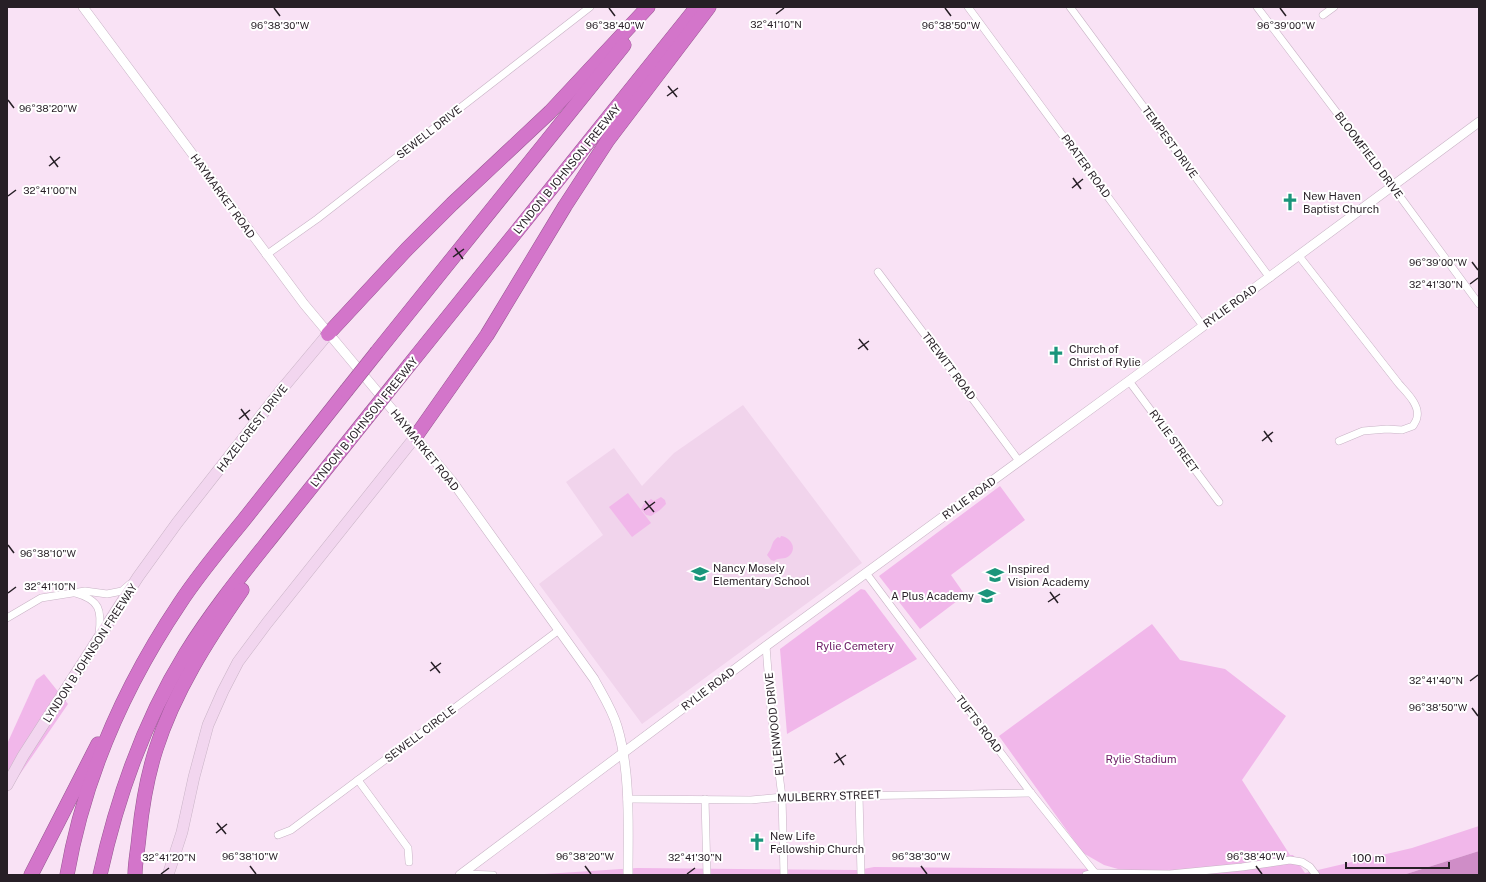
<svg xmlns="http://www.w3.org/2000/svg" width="1486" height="882" viewBox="0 0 1486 882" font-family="'Public Sans',sans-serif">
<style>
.built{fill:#f1d4ec}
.green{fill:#f1b7ea}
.forest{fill:#cf8dc7}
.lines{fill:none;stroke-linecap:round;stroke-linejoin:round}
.minor-casing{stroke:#c8b3c5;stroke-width:8}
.tertiary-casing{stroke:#c8b3c5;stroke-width:10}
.secondary-casing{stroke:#c8b3c5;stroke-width:12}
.motorway-casing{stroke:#975791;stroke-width:15}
.minor{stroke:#fff;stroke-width:7}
.tertiary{stroke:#fff;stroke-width:9}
.secondary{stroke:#f2d6ef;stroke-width:11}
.motorway{stroke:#d375ca;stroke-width:14}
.motorway-bridge-casing{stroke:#975791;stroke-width:15;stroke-linecap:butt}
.motorway-bridge{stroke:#d375ca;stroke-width:14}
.ticks{fill:none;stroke:#271f26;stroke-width:1.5}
.labels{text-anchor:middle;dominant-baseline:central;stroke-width:4;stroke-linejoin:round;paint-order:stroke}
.street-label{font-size:11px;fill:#271f26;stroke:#fff}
.poi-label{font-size:11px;fill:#271f26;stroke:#fff;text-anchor:start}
.park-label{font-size:11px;fill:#691a63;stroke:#fff}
.ticks-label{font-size:10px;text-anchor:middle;fill:#271f26;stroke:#fff;stroke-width:4;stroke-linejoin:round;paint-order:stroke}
</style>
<rect width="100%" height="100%" fill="#f9e2f5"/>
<polygon class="built" points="743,405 862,563 642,724 539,584 603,535 566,482 614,448 642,486 674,453"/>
<g class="green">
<polygon points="1000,486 1025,520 951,575 965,595 920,629 879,576"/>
<polygon points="628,493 651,523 632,537 609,507"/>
<polygon points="661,497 665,500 666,504 660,510 651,516 646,515 641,509 644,504 651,499 654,501"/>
<path d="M 781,536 C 790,537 798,548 789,556 C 784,560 779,557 774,561 L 771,560 L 767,555 C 768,553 769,552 770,550 C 773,544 772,541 778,537 L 780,538 Z"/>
<polygon points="861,589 865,590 917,659 787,734 780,649"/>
<polygon points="1152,624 1180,660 1225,669 1286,716 1242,780 1290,855 1293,855 1305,873 1412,848 1479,826 1479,851 1403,875 529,875 637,868 858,870 874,867 1118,869 1104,865 1083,853 999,736"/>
<polygon points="44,674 68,704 7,793 7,744 36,680"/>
</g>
<polygon class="forest" points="1479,851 1479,875 1403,875"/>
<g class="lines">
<g class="minor-casing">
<g id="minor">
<polyline points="968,7 1203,326"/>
<polyline points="1070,7 1270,278"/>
<polyline points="1257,7 1393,187 1479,304"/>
<polyline points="1323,15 1334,7"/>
<polyline points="266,255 317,219 590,7"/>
<path d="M 1299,256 L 1399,384 C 1406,392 1420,405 1417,417 C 1417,420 1414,424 1413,426 L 1402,430 L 1387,429 L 1363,431 L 1339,441"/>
<polyline points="878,272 1019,461"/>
<polyline points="1129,381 1219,502"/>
<polyline points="866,573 1031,793 1095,873"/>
<path d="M 75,593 C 100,600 102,610 99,634"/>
<polyline points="7,618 41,598 85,591 107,594 122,591 130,584"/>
<polyline points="766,646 771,710 782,797 784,875"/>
<polyline points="358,780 408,848 409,862"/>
<polyline points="859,795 861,875"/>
<polyline points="627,799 751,800 782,797 1031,793"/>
<polyline points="705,799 707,875"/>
<polyline points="278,835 291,830 559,630"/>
<polyline points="462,874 493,875"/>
<polyline points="1086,875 1095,873 1170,874 1242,867 1290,860 1302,862 1310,867 1316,875"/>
</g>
</g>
<g class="tertiary-casing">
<g id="tertiary">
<path d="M 83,7 L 304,304 L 452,481 L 594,679 C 602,694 612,709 617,726 C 631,772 628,827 628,875"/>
<polyline points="460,875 766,646 1129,381 1479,122"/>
</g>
</g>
<g class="secondary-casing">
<g id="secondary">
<polyline points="7,785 23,756 138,577 177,523 282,389 328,334"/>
<polyline points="168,875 182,832 194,777 208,725 223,691 238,662 267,623 416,436"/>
</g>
</g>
<g class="motorway-casing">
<g id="motorway">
<polyline points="328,334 407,249 452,204 550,112 648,7"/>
<polyline points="377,352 624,45"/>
<polyline points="410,364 697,7"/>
<polyline points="416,436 487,335 565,206 608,140 709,7"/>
<polyline points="31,875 98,744"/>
<path d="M 67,875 C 84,778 125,685 180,603 C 199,574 221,548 243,521 C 277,478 312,434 346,391"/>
<path d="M 100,875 C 117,798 144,721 186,653 C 212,611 243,573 274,534 C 306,494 338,454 370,414"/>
<path d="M 135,875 C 135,862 138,849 139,836 C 142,807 147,777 156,749 C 174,692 208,639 242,590"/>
</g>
</g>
<use href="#minor" class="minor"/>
<use href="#tertiary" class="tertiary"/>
<use href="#secondary" class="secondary"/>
<use href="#motorway" class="motorway"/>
<g class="motorway-bridge-casing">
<g id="motorway-bridge">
<polyline points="346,391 377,352"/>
<polyline points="370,414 410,364"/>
</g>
</g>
<use href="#motorway-bridge" class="motorway-bridge"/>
</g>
<path class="ticks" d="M 274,8 L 280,16M 609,8 L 615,16M 945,8 L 951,16M 1280,8 L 1286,16M 776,14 L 784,8M 668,86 L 677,97M 667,96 L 678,88M 8,100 L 14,108M 50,156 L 58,167M 49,166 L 60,157M 1073,178 L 1081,189M 1072,188 L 1083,179M 8,196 L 16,190M 455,248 L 463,259M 453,257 L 464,249M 1472,262 L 1478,270M 1470,284 L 1478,278M 859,339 L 868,350M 858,349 L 869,341M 241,409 L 249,420M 239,419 L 250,410M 1264,431 L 1272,442M 1262,441 L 1273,432M 645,501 L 654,512M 644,510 L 655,502M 8,545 L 14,553M 1050,592 L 1058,603M 8,593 L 16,587M 1048,602 L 1060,594M 431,662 L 440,673M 430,671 L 441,663M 1470,681 L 1478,675M 1472,708 L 1478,716M 836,753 L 844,765M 834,763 L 846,755M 217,823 L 226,834M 216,833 L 227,824M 250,866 L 256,874M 585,866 L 591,874M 921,866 L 927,874M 1256,866 L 1262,874M 161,874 L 169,868M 687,874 L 695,868"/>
<defs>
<g id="church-bare" transform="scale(1.38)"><path d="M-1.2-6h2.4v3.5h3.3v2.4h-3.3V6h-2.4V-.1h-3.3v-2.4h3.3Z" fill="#1b957b" stroke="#fff" stroke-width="2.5" paint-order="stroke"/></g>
<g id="school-bare" transform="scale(1.38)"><path d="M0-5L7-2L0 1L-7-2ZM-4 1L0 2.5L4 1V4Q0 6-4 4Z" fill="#1b957b" stroke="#fff" stroke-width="2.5" paint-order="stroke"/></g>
</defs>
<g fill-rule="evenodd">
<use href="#church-bare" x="1290" y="202"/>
<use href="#church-bare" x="1056" y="355"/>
<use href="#school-bare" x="700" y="574"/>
<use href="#school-bare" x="995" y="575"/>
<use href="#school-bare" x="987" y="596"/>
<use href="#church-bare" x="757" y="842"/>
</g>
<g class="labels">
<g class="street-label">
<text transform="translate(429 132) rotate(-38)">SEWELL DRIVE</text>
<text transform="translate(1170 142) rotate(54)">TEMPEST DRIVE</text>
<text transform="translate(1369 155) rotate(53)">BLOOMFIELD DRIVE</text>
<text transform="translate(1086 166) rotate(54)">PRATER ROAD</text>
<text transform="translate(567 169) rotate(-51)">LYNDON B JOHNSON FREEWAY</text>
<text transform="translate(223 196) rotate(54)">HAYMARKET ROAD</text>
<text transform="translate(1230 306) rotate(-36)">RYLIE ROAD</text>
<text transform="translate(949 366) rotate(53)">TREWITT ROAD</text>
<text transform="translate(364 422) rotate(-51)">LYNDON B JOHNSON FREEWAY</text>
<text transform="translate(252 428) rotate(-52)">HAZELCREST DRIVE</text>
<text transform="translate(1174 441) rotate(54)">RYLIE STREET</text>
<text transform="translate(425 450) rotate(51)">HAYMARKET ROAD</text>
<text transform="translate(969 498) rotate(-36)">RYLIE ROAD</text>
<text transform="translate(90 653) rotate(-57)">LYNDON B JOHNSON FREEWAY</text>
<text transform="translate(708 689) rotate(-37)">RYLIE ROAD</text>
<text transform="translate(774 724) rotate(-96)">ELLENWOOD DRIVE</text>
<text transform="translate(979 724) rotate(53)">TUFTS ROAD</text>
<text transform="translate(420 734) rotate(-37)">SEWELL CIRCLE</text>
<text transform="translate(829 796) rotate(-2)">MULBERRY STREET</text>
</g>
<g class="poi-label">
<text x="1303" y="196">New Haven<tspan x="1303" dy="13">Baptist Church</tspan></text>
<text x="1069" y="349">Church of<tspan x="1069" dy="13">Christ of Rylie</tspan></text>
<text x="713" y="568">Nancy Mosely<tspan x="713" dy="13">Elementary School</tspan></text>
<text x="1008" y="569">Inspired<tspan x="1008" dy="13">Vision Academy</tspan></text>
<text x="974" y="596" text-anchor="end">A Plus Academy</text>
<text x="770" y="836">New Life<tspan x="770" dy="13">Fellowship Church</tspan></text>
</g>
<g class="park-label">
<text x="855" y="646">Rylie Cemetery</text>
<text x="1141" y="759">Rylie Stadium</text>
</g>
</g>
<g class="ticks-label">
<text x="776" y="28">32°41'10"N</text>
<text x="280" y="29">96°38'30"W</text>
<text x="615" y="29">96°38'40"W</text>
<text x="951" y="29">96°38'50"W</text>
<text x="1286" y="29">96°39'00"W</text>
<text x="48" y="112">96°38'20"W</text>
<text x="50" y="194">32°41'00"N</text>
<text x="1438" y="266">96°39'00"W</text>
<text x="1436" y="288">32°41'30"N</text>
<text x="48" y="557">96°38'10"W</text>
<text x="50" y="590">32°41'10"N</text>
<text x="1436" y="684">32°41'40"N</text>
<text x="1438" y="711">96°38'50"W</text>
<text x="250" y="860">96°38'10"W</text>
<text x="585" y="860">96°38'20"W</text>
<text x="921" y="860">96°38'30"W</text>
<text x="1256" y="860">96°38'40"W</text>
<text x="169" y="861">32°41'20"N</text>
<text x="695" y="861">32°41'30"N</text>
</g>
<rect width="1486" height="882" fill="none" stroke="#271f26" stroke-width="16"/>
<path d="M1346 862v6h103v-6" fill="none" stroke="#271f26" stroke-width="2"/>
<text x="1352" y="862" font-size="12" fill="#271f26" stroke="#ffffff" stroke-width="3" paint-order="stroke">100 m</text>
</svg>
